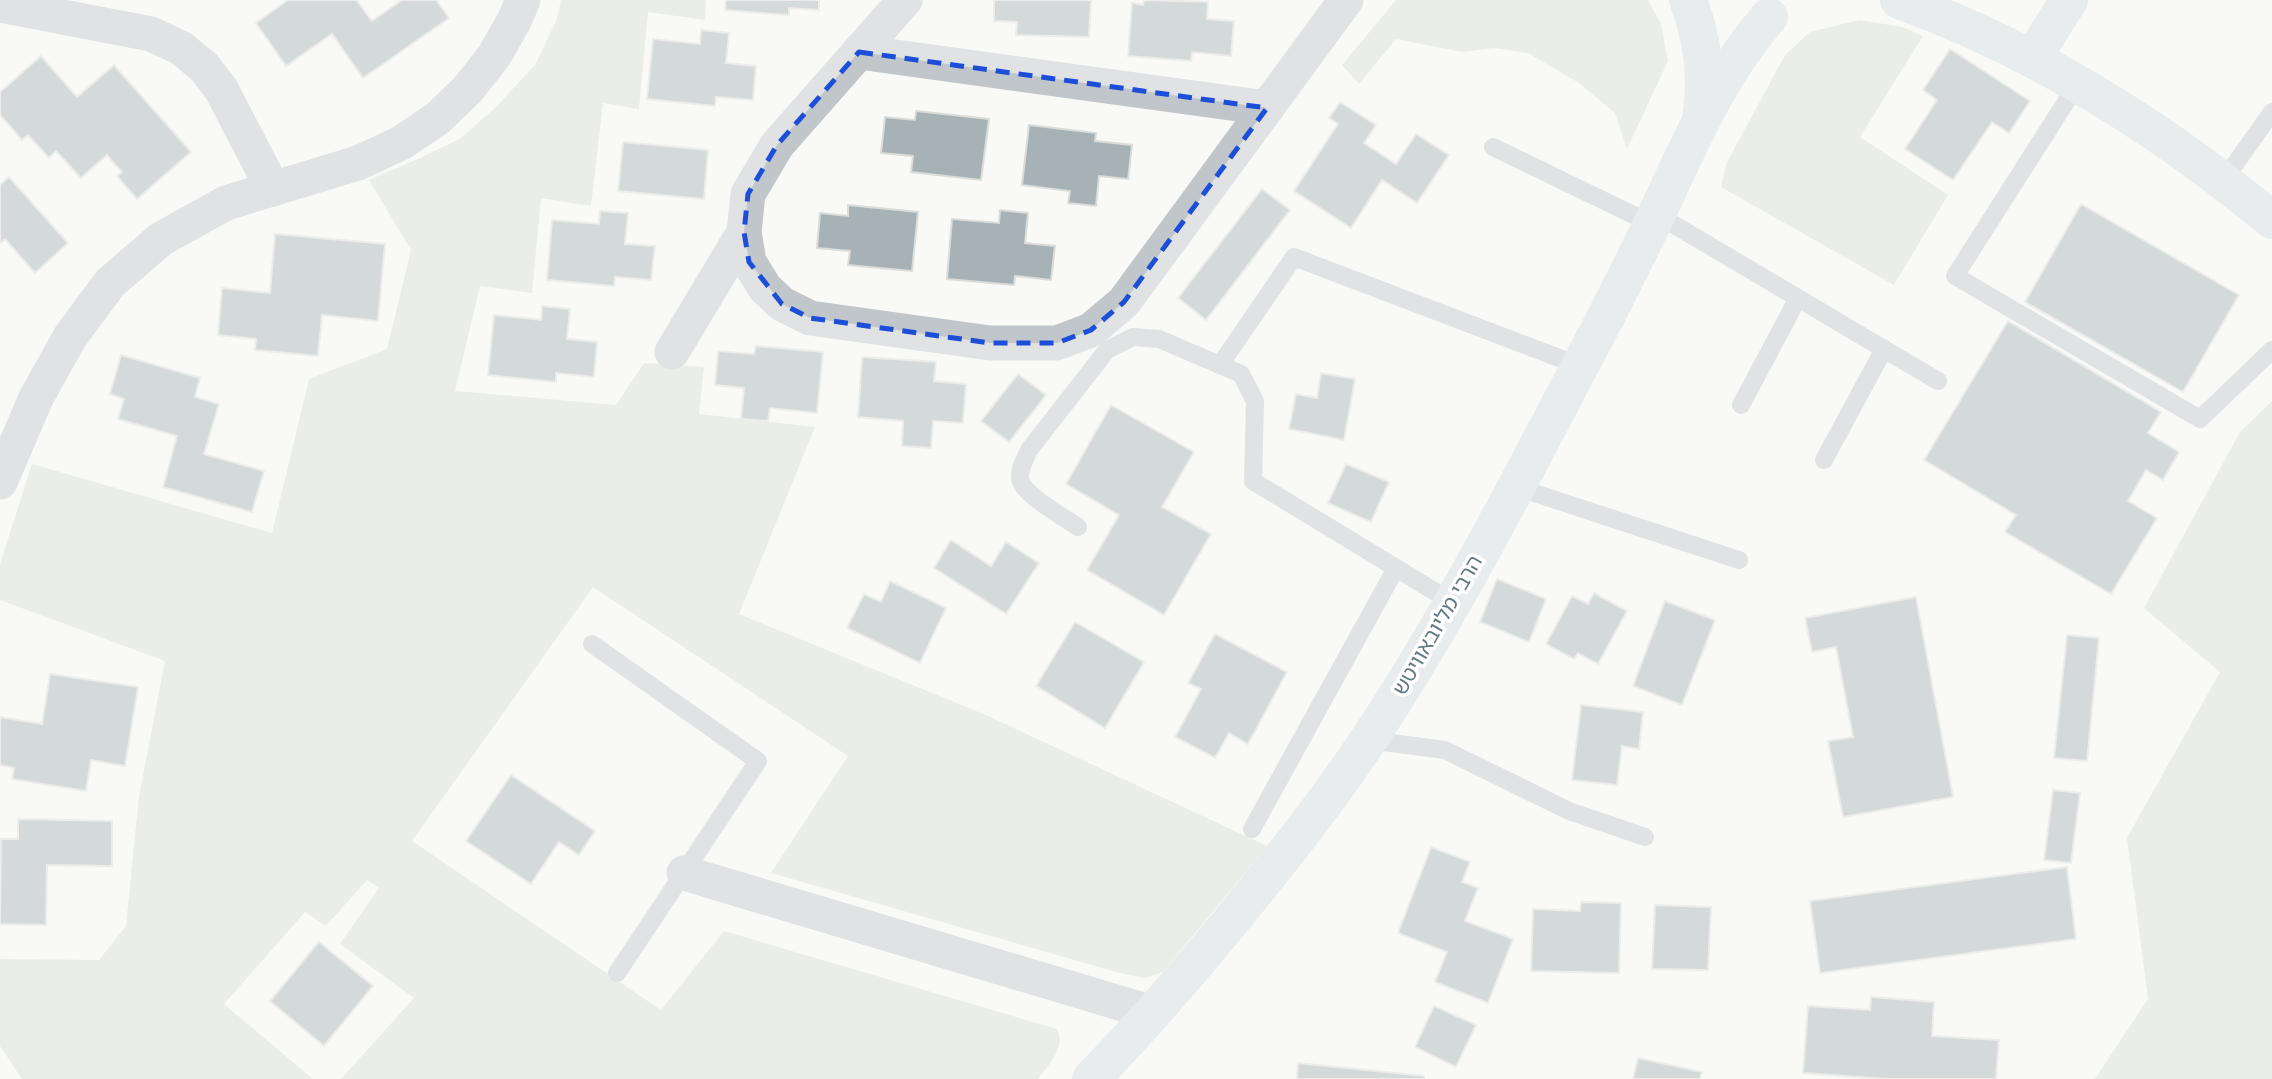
<svg xmlns="http://www.w3.org/2000/svg" width="2272" height="1079" viewBox="0 0 2272 1079" font-family="Inter,'Noto Sans Hebrew',sans-serif">
<style>
.green{fill:#daded6}
.building{fill:#a7b2b6;stroke:#dbdbd9;stroke-width:2}
.lines{fill:none;stroke-linecap:round;stroke-linejoin:round}
.lane{stroke:#c0c6c9;stroke-width:18}
.street{stroke:#c0c6c9;stroke-width:35}
.secondary{stroke:#d6dbde;stroke-width:38}
.marked{fill:none;stroke:#1d4ed8;stroke-width:5;stroke-dasharray:14 9;stroke-linejoin:round}
.labels{text-anchor:middle;dominant-baseline:central;stroke-width:7;stroke-linejoin:round;paint-order:stroke}
.street-label{font-size:21px;fill:#647981;stroke:#fff}
</style>
<rect width="100%" height="100%" fill="#f9f9f7"/>
<g class="green">
<path d="M 561,0 L 706,0 L 705,20 L 648,12 L 639,109 L 603,103 L 591,206 L 541,198 L 532,293 L 480,286 L 455,391 L 616,405 L 644,363 L 704,367 L 699,414 L 815,427 L 739,614 L 986,715 L 1267,846 L 1163,972 L 1145,978 L 1120,973 L 771,873 L 848,756 L 593,587 L 412,841 L 661,1010 L 724,931 L 1057,1029 C 1066,1047 1049,1065 1038,1079 L 341,1079 L 414,998 L 340,944 L 379,888 L 367,880 L 326,926 L 305,912 L 224,1004 L 313,1079 L 22,1079 L 0,1046 L 0,959 L 99,960 L 126,926 L 139,796 L 165,661 L 0,600 L 0,564 L 32,464 L 272,533 L 309,379 L 387,349 L 411,250 L 369,180 L 418,159 L 461,138 L 496,107 L 535,65 L 557,19 Z"/>
<polygon points="1396,0 1648,0 1661,24 1668,61 1627,149 1615,113 1579,83 1528,53 1494,48 1462,52 1396,39 1359,84 1342,65"/>
<polygon points="1859,20 1903,27 1923,36 1860,137 1948,195 1894,285 1721,187 1726,164 1785,55 1810,32"/>
<polygon points="2272,401 2272,1079 2095,1079 2148,999 2127,838 2220,672 2144,608 2240,432"/>
</g>
<g class="building">
<polygon points="288,0 356,0 372,21 402,0 436,0 449,18 363,78 332,34 286,66 256,23"/>
<polygon points="726,0 819,0 819,10 789,8 789,15 725,10"/>
<polygon points="994,0 1091,0 1089,37 1016,35 1017,22 994,21"/>
<polygon points="1144,0 1208,2 1207,19 1234,21 1231,56 1192,52 1191,61 1128,56 1132,3 1143,5"/>
<polygon points="701,30 729,33 726,63 756,66 753,100 716,97 715,106 647,99 653,39 700,44"/>
<polygon points="1950,49 2030,101 2009,133 1992,122 1953,180 1905,149 1937,100 1923,90"/>
<polygon points="41,56 77,97 114,65 191,152 137,199 117,176 122,172 107,155 81,178 56,151 49,158 28,135 22,140 0,115 0,92"/>
<polygon points="1340,102 1376,125 1364,143 1396,164 1416,134 1449,155 1417,203 1382,180 1351,228 1294,191 1338,124 1329,118"/>
<polygon points="916,111 989,119 981,180 911,172 913,156 881,153 885,117 915,120"/>
<polygon points="1029,125 1096,133 1095,141 1132,145 1128,179 1099,176 1096,206 1068,203 1070,191 1022,185"/>
<polygon points="623,142 708,150 704,199 618,191"/>
<polygon points="9,177 68,243 35,273 5,239 0,243 0,185"/>
<polygon points="1262,189 1290,210 1206,320 1178,298"/>
<polygon points="2081,204 2239,295 2183,392 2025,302"/>
<polygon points="848,205 918,212 912,271 848,265 850,251 817,248 820,213 848,216"/>
<polygon points="1000,210 1028,213 1025,243 1055,246 1051,280 1015,276 1014,285 947,279 952,219 999,223"/>
<polygon points="600,211 628,213 625,244 655,246 651,280 615,277 614,286 547,280 552,220 599,224"/>
<polygon points="275,234 385,244 378,321 322,315 318,356 255,350 256,339 218,335 222,288 270,293"/>
<polygon points="542,306 570,309 567,339 597,342 594,377 556,373 556,382 488,375 494,315 541,320"/>
<polygon points="2008,321 2161,412 2148,433 2179,452 2163,480 2146,470 2128,501 2157,518 2111,594 2005,532 2016,515 1924,460"/>
<polygon points="756,346 823,352 817,413 770,408 768,421 741,419 744,388 715,385 718,351 754,354"/>
<polygon points="121,355 200,378 195,397 219,404 204,454 264,471 252,512 163,487 177,436 118,419 124,399 110,394"/>
<polygon points="862,357 936,362 934,381 966,384 963,423 933,421 931,448 902,446 903,421 858,417"/>
<polygon points="1321,373 1355,379 1344,440 1289,429 1296,394 1317,398"/>
<polygon points="1018,374 1046,395 1009,442 981,421"/>
<polygon points="1111,405 1194,452 1162,507 1211,534 1164,615 1087,570 1119,515 1066,484"/>
<polygon points="1346,464 1389,482 1371,522 1328,503"/>
<polygon points="951,540 991,566 1006,542 1039,563 1006,614 934,568"/>
<polygon points="1497,579 1546,599 1529,642 1480,622"/>
<polygon points="890,581 946,608 920,663 847,628 864,594 881,602"/>
<polygon points="1594,593 1627,611 1598,664 1578,653 1574,659 1546,644 1572,596 1588,604"/>
<polygon points="1916,597 1953,797 1843,817 1828,741 1853,737 1836,647 1812,652 1805,618"/>
<polygon points="1665,601 1715,620 1682,705 1633,686"/>
<polygon points="1075,622 1144,662 1105,728 1036,686"/>
<polygon points="1215,634 1287,672 1248,744 1229,733 1215,758 1175,737 1201,689 1188,683"/>
<polygon points="2067,635 2099,638 2087,761 2054,758"/>
<polygon points="50,674 138,687 125,766 91,760 86,791 12,779 14,768 0,765 0,717 42,724"/>
<polygon points="1581,705 1643,712 1639,749 1622,746 1617,785 1572,780"/>
<polygon points="511,775 595,831 579,855 559,842 531,884 466,841"/>
<polygon points="2053,790 2080,793 2071,863 2044,860"/>
<polygon points="18,819 112,821 112,866 47,865 46,925 0,924 1,839 18,839"/>
<polygon points="1431,847 1470,862 1462,882 1478,888 1465,921 1513,939 1488,1003 1435,982 1447,952 1398,933"/>
<polygon points="2067,867 2076,939 1820,973 1810,901"/>
<polygon points="1581,902 1621,903 1619,973 1531,971 1533,909 1580,911"/>
<polygon points="1655,905 1711,907 1708,970 1652,969"/>
<polygon points="319,942 373,986 324,1046 270,1001"/>
<polygon points="1871,997 1934,1002 1932,1036 1999,1040 1996,1079 1888,1079 1803,1073 1808,1006 1870,1010"/>
<polygon points="1434,1006 1476,1025 1456,1067 1415,1047"/>
<polygon points="1638,1058 1702,1072 1700,1079 1633,1079"/>
<polygon points="1298,1063 1424,1076 1424,1079 1297,1079"/>
</g>
<g class="lines">
<g class="lane">
<polyline points="2078,83 1955,276 2200,419 2272,350"/>
<polyline points="1493,147 1652,224"/>
<polyline points="2223,181 2272,112"/>
<polyline points="1656,214 1938,381"/>
<polyline points="1220,365 1294,257 1580,366"/>
<polyline points="1741,405 1798,298"/>
<polyline points="1824,460 1884,349"/>
<polyline points="1516,487 1739,560"/>
<path d="M 1078,527 C 1065,518 1026,496 1021,482 C 1017,471 1025,460 1029,450 L 1107,350 L 1133,337 L 1159,339 L 1241,374 L 1255,401 L 1253,481 L 1452,602"/>
<polyline points="592,644 758,761 617,973"/>
<polyline points="1368,740 1445,750 1569,811 1645,837"/>
<polyline points="1252,829 1396,568"/>
</g>
<g class="street">
<polyline points="905,0 777,145 748,194 744,232 749,262 765,288 782,304 810,318 990,343 1057,343 1091,330 1124,302 1346,0"/>
<polyline points="0,5 151,34 181,48 204,67 221,89 273,189"/>
<polyline points="859,52 1267,108"/>
<polyline points="672,352 744,232"/>
<polyline points="0,482 36,398 70,337 110,283 161,239 226,203 358,163 401,143 438,118 468,89 494,56 514,21 523,0"/>
<polyline points="684,873 1153,1013"/>
</g>
<g class="secondary">
<path d="M 1688,0 C 1702,36 1707,74 1702,112"/>
<path d="M 1899,0 C 2036,50 2160,127 2272,220"/>
<polyline points="2032,59 2069,0"/>
<path d="M 1091,1079 C 1139,1030 1183,979 1226,927 C 1276,866 1325,805 1369,739 C 1444,626 1507,505 1570,385 C 1598,333 1625,280 1651,226 C 1686,153 1715,78 1769,17"/>
</g>
</g>
<path d="M0 0H2272V1079H0ZM 859,52 L 1267,108 L 1124,302 L 1091,330 L 1057,343 L 990,343 L 810,318 L 782,304 L 749,262 L 744,232 L 748,194 L 777,145 Z" fill="#f9f9f7" fill-opacity=".55" fill-rule="evenodd"/>
<path class="marked" d="M 859,52 L 1267,108 L 1124,302 L 1091,330 L 1057,343 L 990,343 L 810,318 L 782,304 L 749,262 L 744,232 L 748,194 L 777,145 Z"/>
<g class="labels">
<g class="street-label">
<text transform="translate(1437 625) rotate(-60)">הרבי מליובאוויטש</text>
</g>
</g>
</svg>
